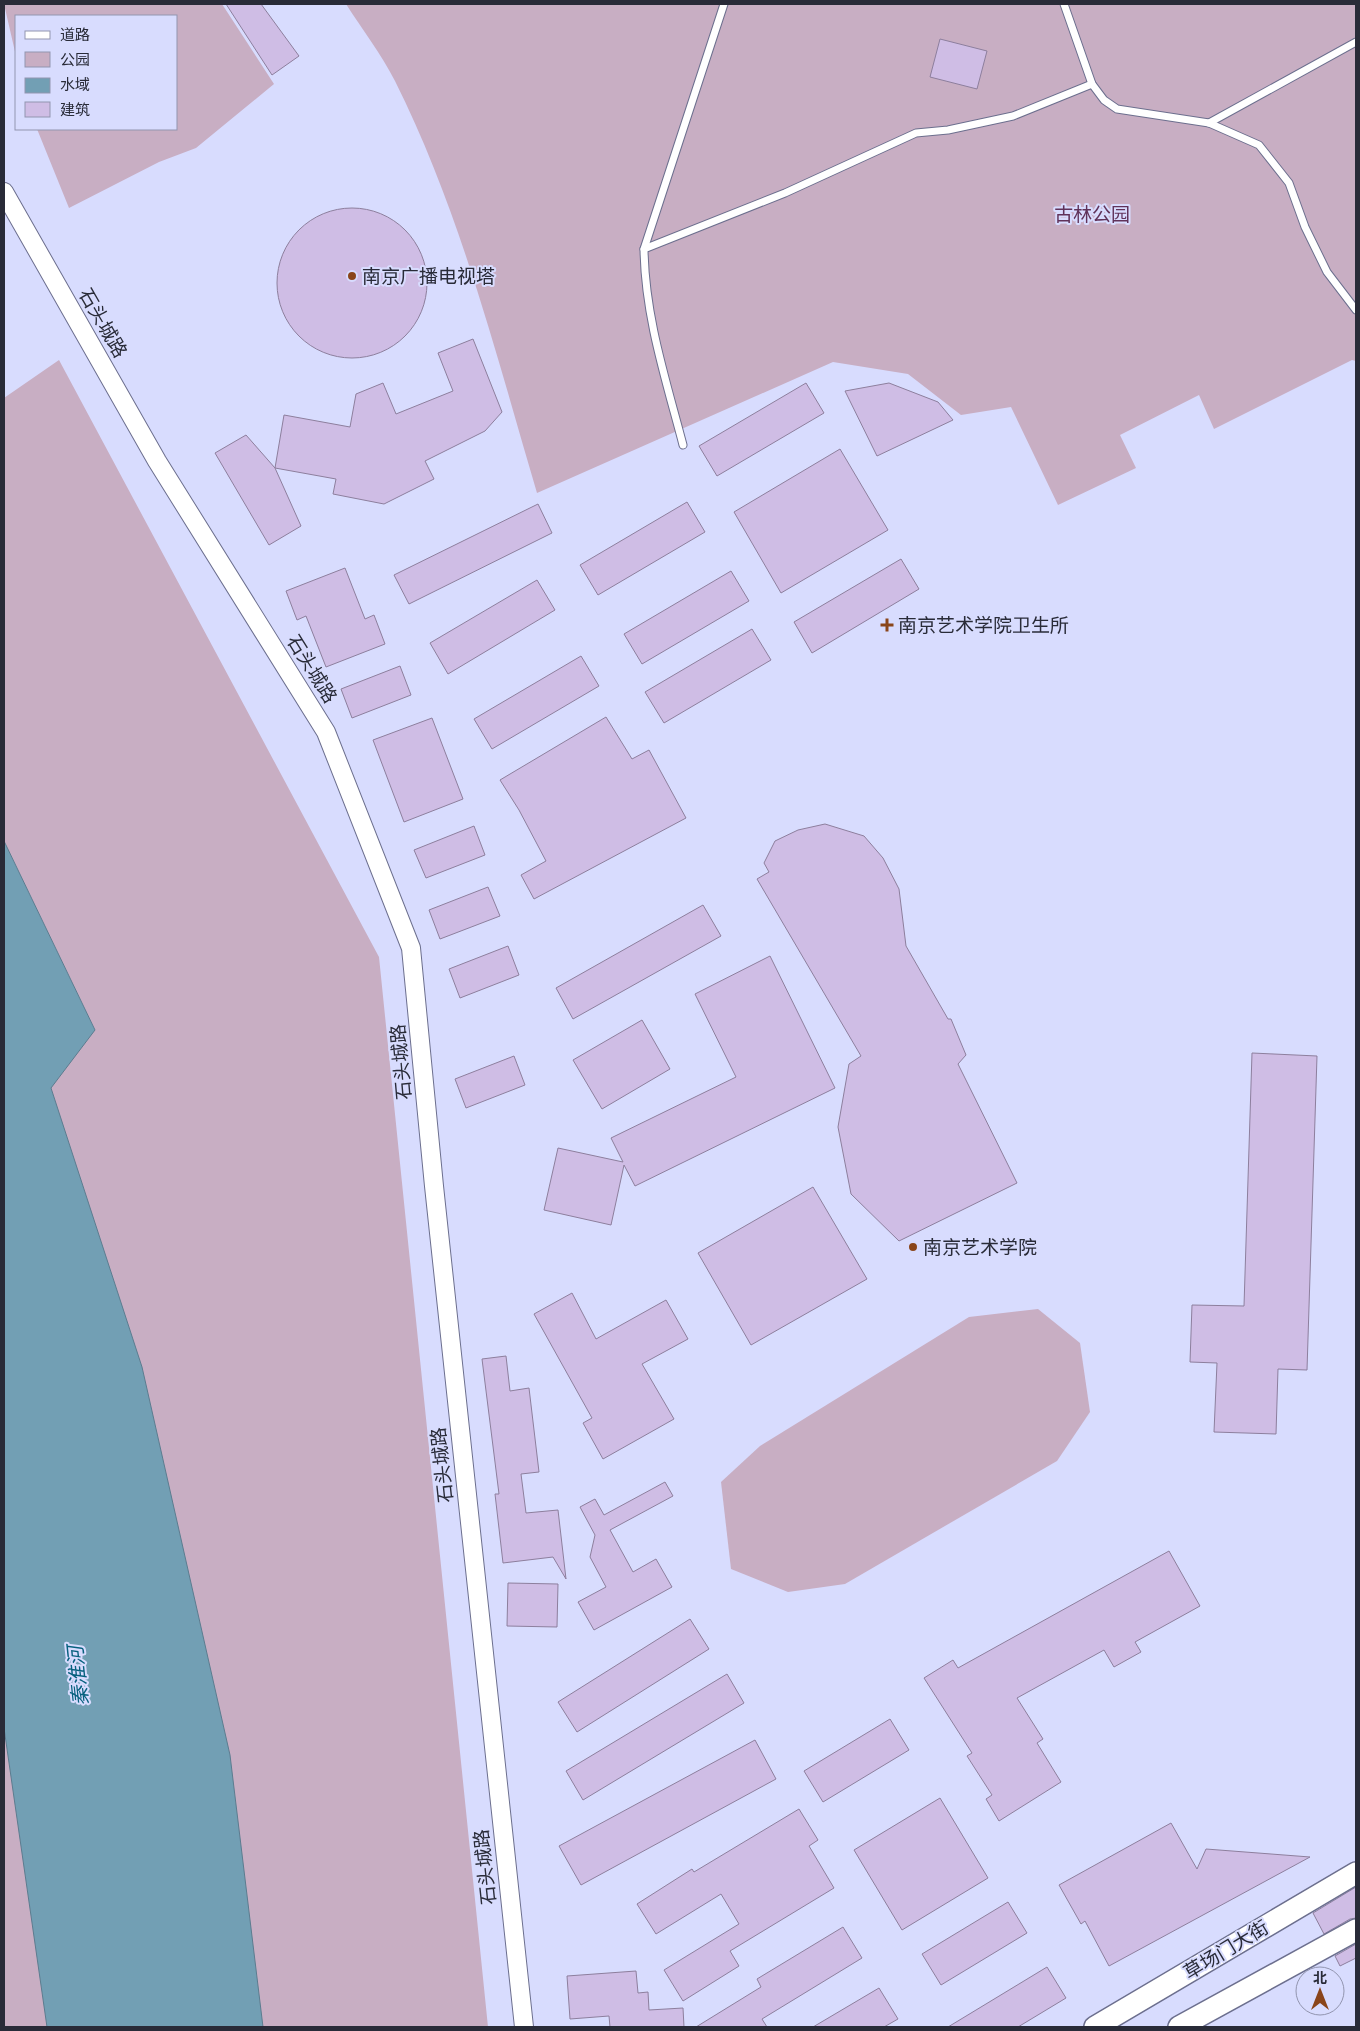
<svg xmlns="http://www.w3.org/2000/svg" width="1360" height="2031" viewBox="0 0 1360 2031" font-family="Cabin,'Noto Sans SC',sans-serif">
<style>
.green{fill:#c8aec3}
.water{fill:#729fb4;stroke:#5c7c8f}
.building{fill:#cfbde5;stroke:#8d7f9d}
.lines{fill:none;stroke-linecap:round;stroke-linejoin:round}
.service-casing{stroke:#6c6f8e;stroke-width:9}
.tertiary-casing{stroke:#6c6f8e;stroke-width:20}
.primary-casing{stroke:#6c6f8e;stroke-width:24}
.service{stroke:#fff;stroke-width:7}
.tertiary{stroke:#fff;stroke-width:18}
.primary{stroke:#fff;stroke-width:21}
.poi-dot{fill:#8a451a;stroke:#d8dcfe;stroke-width:2}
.labels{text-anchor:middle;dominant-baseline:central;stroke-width:4;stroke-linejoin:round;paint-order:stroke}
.park-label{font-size:19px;fill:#60325a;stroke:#d8dcfe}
.poi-label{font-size:19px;fill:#292b38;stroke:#d8dcfe;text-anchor:start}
.street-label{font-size:19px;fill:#292b38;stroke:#d8dcfe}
.water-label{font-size:20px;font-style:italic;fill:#06607e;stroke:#d8dcfe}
</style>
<rect width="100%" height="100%" fill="#d8dcfe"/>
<g class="green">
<polygon points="4,4 222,4 274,84 196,148 159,162 69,208 37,129 176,129 176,16 16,16 16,56"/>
<path d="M 346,4 L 1356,4 L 1356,361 L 1352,360 L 1214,429 L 1199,395 L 1120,435 L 1136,468 L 1058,505 L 1011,407 L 961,415 L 908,374 L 833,362 L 537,493 C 496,354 460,211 395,81 C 381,54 362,29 346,4 Z"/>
<polygon points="59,360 379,957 488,2027 4,2027 4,1075 95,1030 4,841 4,398"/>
<polygon points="1038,1309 1080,1343 1090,1412 1057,1461 845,1584 788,1592 731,1569 721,1482 760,1446 969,1317"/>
</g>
<polygon class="water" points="4,841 95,1030 51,1088 142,1367 230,1755 263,2027 47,2027 4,1728"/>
<g class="building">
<polygon points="226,4 261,4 299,56 272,75"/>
<polygon points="940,39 987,51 977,89 930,77"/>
<circle cx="352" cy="283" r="75"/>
<polygon points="473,339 502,412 485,431 425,461 434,479 384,504 333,494 336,479 275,468 284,415 350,427 356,394 383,383 396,414 453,391 438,353"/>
<polygon points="806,383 824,413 717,476 699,446"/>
<polygon points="889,383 938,402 953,420 877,456 845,391"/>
<polygon points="246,435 275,468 301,526 269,545 215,453"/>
<polygon points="840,449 888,530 781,593 734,512"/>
<polygon points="687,502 705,532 598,595 580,565"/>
<polygon points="538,504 552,533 409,604 394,575"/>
<polygon points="901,559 919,589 812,653 794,622"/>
<polygon points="345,568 365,619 374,615 385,644 326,667 306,616 297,620 286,591"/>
<polygon points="731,571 749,601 642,664 624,634"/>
<polygon points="537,580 555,610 448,674 430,643"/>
<polygon points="752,629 771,660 664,723 645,692"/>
<polygon points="581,656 599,686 492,749 474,719"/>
<polygon points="400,666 411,695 352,718 341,689"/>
<polygon points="606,717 632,759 649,750 686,818 534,899 521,875 546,861 519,810 500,780"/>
<polygon points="432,718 463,799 404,822 373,740"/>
<polygon points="825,824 864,836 883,858 899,889 906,946 948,1019 951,1019 966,1055 958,1064 1017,1183 899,1241 851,1194 838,1127 849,1064 861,1056 757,879 769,872 764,863 775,841 798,830"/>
<polygon points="474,826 485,855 426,878 414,850"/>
<polygon points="488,887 500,916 440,939 429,910"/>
<polygon points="703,905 721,936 573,1019 556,988"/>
<polygon points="508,946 519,975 460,998 449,969"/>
<polygon points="770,956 835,1088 635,1186 624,1165 611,1225 544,1210 558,1148 623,1162 611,1138 736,1077 695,994"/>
<polygon points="642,1020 670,1069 602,1109 573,1060"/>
<polygon points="1252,1053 1317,1056 1307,1370 1278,1369 1276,1434 1214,1432 1217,1363 1190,1362 1192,1305 1244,1306"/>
<polygon points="514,1056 525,1085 466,1108 455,1079"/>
<polygon points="813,1187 867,1279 751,1345 698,1253"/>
<polygon points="572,1293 596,1339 666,1300 688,1339 642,1364 674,1419 603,1459 583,1423 592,1418 534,1314"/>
<polygon points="506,1356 510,1391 529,1388 539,1472 521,1474 526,1513 558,1510 566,1579 553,1557 503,1563 495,1494 499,1494 482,1359"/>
<polygon points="665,1482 673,1496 610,1530 633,1572 656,1559 672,1587 594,1630 578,1602 606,1587 590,1557 595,1535 580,1507 595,1499 604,1515"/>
<polygon points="1169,1551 1200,1606 1135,1642 1141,1652 1114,1667 1104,1650 1017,1698 1043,1739 1037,1743 1061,1782 999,1821 986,1799 992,1795 967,1756 972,1753 924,1678 953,1660 958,1668"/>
<polygon points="508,1583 558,1584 557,1627 507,1626"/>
<polygon points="690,1619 709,1649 577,1732 558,1702"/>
<polygon points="727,1674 744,1703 583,1800 566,1771"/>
<polygon points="890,1719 909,1750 823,1802 804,1771"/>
<polygon points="755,1740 776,1779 581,1885 559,1846"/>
<polygon points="940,1798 988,1878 902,1930 854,1850"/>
<polygon points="799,1809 818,1840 809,1846 834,1888 730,1951 739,1966 683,2001 664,1970 739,1924 721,1894 656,1934 637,1904 692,1869 694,1872"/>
<polygon points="1171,1823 1197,1869 1206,1849 1310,1857 1109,1966 1085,1921 1081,1924 1059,1885"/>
<polygon points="1356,1887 1356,1918 1350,1919 1324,1934 1313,1913"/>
<polygon points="1008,1902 1027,1933 941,1985 922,1954"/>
<polygon points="843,1927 862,1958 762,2019 767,2027 696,2027 761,1987 757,1979"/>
<polygon points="1356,1944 1356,1958 1340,1966 1335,1956"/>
<polygon points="1047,1967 1066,1998 1018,2027 948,2027"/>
<polygon points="636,1971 638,1993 648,1992 649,2010 683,2008 684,2027 610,2027 609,2016 570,2019 567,1976"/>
<polygon points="879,1988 898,2019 884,2027 813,2027"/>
</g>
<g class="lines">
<g class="service-casing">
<g id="service">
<polyline points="1064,4 1092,84 1104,100 1117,109 1209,123 1259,145 1289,183 1305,227 1327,272 1356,310"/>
<polyline points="1209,123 1356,42"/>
<polyline points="644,249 724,4"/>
<path d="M 683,445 C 666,380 645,317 644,249 L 785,193 L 916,133 L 948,130 L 1013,116 L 1092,84"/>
</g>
</g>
<g class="tertiary-casing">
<polyline id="tertiary" points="4,192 157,461 326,732 411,948 434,1186 524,2027"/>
</g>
<g class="primary-casing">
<g id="primary">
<polyline points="1095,2027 1356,1873"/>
<polyline points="1179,2027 1356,1930"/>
</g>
</g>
<use href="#service" class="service"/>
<use href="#tertiary" class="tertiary"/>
<use href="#primary" class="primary"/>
</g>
<g class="poi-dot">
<circle cx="352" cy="276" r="5"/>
<path d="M884.5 617.5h5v5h5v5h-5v5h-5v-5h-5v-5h5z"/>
<circle cx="913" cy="1247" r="5"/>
</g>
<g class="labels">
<g class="park-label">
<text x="1092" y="214">古林公园</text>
</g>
<g class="poi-label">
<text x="362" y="276">南京广播电视塔</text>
<text x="898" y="625">南京艺术学院卫生所</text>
<text x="923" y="1247">南京艺术学院</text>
</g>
<g class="street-label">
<text transform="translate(103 323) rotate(60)">石头城路</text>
<text transform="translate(312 669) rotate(58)">石头城路</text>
<text transform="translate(401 1062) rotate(-95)">石头城路</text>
<text transform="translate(442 1465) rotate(-96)">石头城路</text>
<text transform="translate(485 1867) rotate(-96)">石头城路</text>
<text transform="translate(1226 1950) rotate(-31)">草场门大街</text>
</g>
<g class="water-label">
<text transform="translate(78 1676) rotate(-96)">秦淮河</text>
</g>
</g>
<rect width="1360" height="2031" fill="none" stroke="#292b38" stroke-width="10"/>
<rect x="15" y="15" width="162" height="115" fill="#d8dcfe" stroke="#9295af"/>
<rect x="25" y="31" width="25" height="8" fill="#ffffff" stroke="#9295af"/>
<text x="60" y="40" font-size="15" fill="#292b38">道路</text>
<rect x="25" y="52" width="25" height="15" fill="#c8aec3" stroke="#9295af"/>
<text x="60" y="65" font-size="15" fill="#292b38">公园</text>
<rect x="25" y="78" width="25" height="15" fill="#729fb4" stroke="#9295af"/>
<text x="60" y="90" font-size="15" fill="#292b38">水域</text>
<rect x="25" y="102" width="25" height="15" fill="#cfbde5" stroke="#9295af"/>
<text x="60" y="115" font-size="15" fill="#292b38">建筑</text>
<g transform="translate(1320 1991)"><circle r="24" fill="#d8dcfe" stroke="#9295af"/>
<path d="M0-4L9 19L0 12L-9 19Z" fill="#8a451a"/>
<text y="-8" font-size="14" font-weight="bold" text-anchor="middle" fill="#292b38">北</text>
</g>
</svg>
